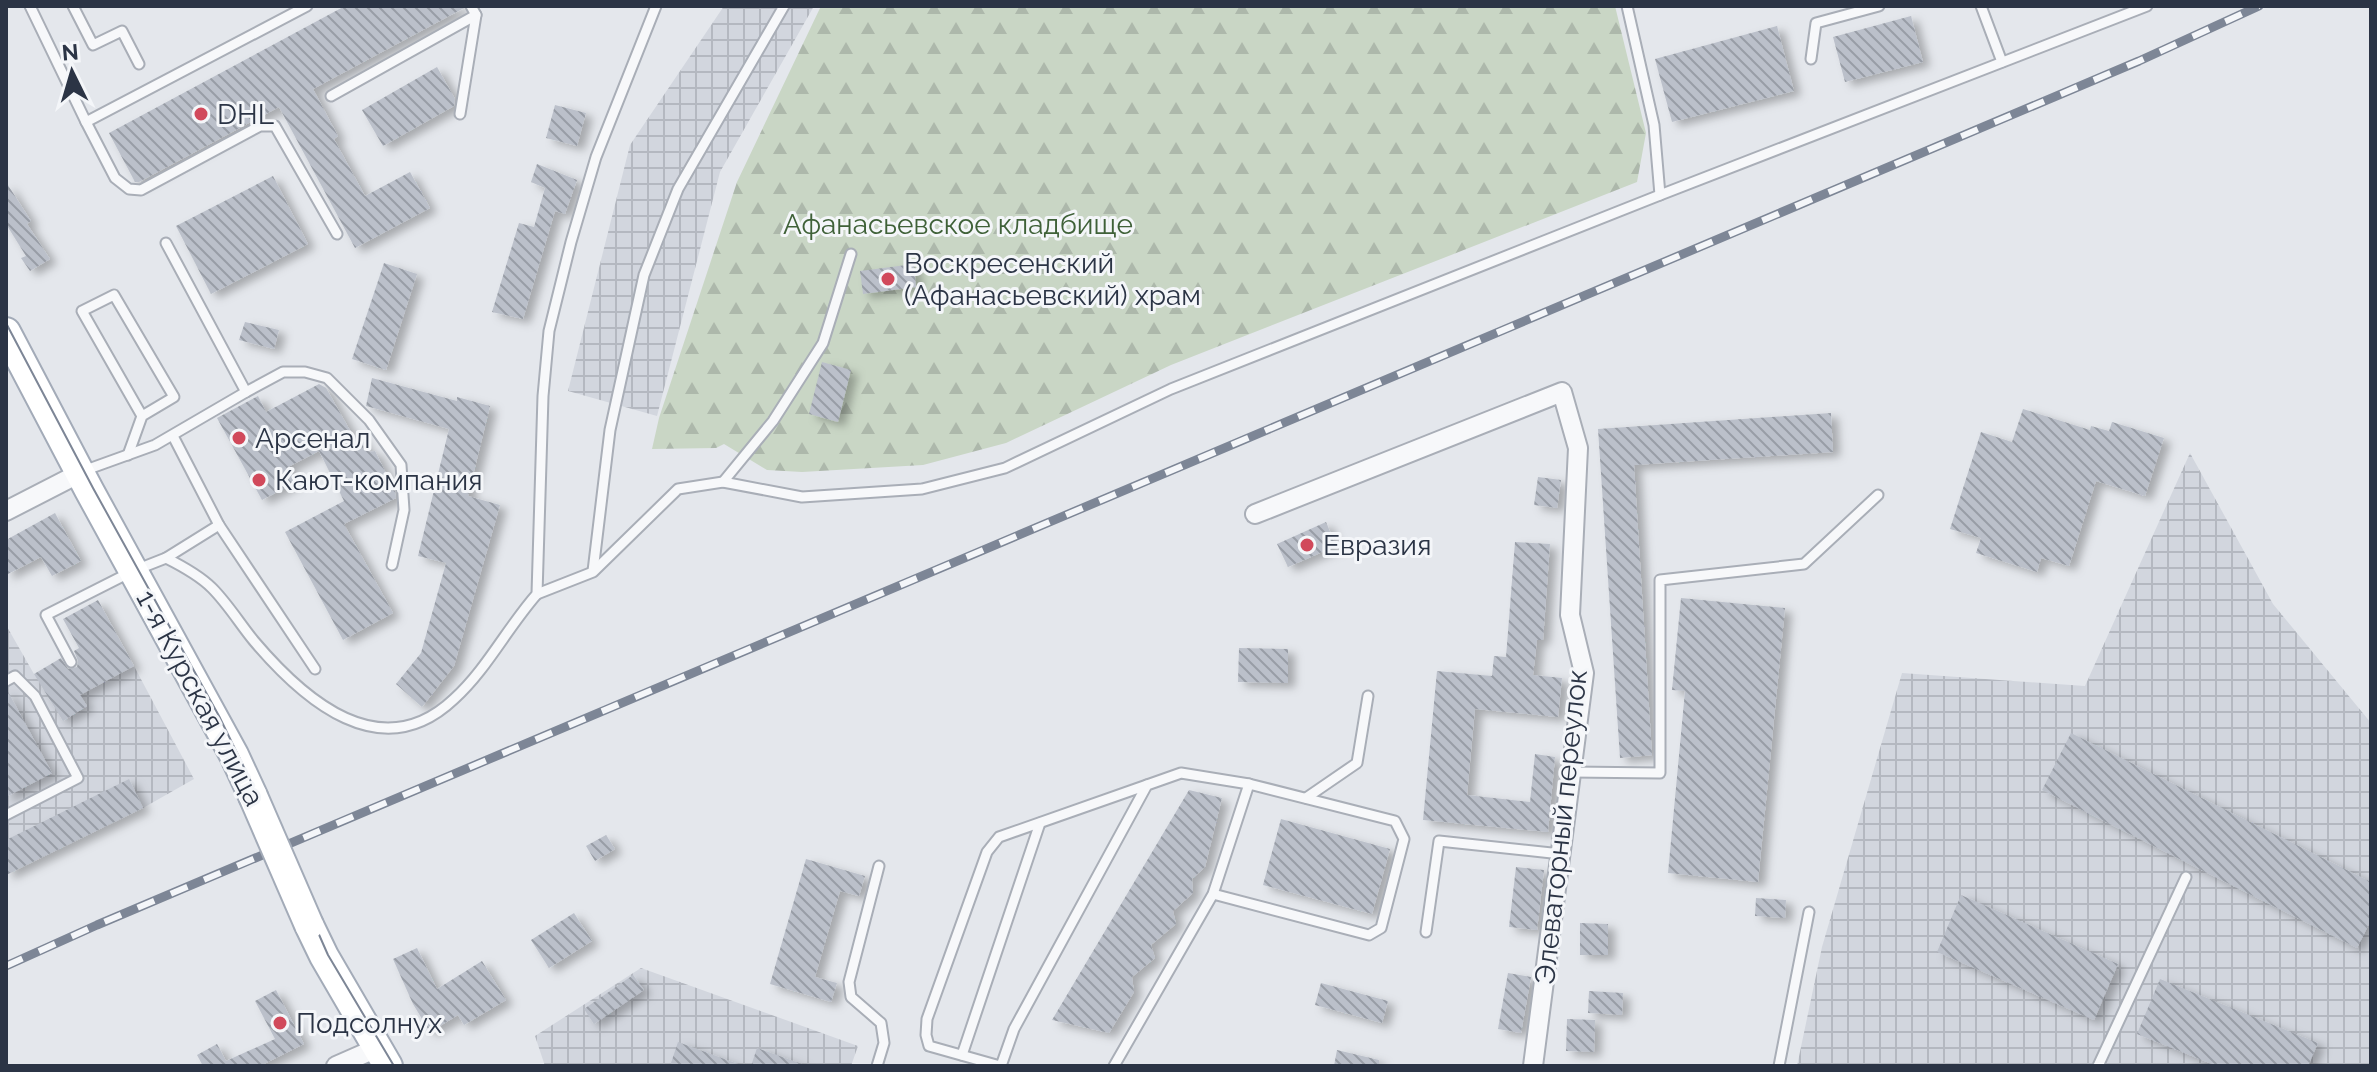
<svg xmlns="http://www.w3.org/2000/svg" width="2377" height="1072" viewBox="0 0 2377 1072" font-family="Raleway,sans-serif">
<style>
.industrial{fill:url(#industrial-grid)}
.forest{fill:url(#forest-firs)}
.building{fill:url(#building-back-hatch);filter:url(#shadow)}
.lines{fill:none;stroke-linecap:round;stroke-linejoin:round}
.lane-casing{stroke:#a9aeb7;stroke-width:13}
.street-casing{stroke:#a9aeb7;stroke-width:22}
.primary-casing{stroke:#a3abb8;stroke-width:32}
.lane{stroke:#f7f8fa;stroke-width:9}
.street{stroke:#f7f8fa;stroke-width:18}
.primary{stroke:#fff;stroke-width:28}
.tram{stroke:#7d8696;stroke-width:2}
.rail-casing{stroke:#7d8696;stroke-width:9}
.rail{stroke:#f4f6f9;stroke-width:6;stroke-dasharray:18;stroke-linecap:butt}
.primary-bridge-casing{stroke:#a3abb8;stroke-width:32;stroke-linecap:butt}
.primary-bridge{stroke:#fff;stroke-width:28}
.poi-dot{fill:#d1495b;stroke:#f4f6f9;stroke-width:3}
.labels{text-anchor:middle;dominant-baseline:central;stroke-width:6;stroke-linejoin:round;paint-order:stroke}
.poi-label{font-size:28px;fill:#2b3445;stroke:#f4f6f9;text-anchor:start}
.park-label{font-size:28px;fill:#3f6138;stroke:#f4f6f9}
.street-label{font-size:28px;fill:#2b3445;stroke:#f4f6f9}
</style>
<defs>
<pattern id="industrial-grid" width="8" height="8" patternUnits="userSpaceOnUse" patternTransform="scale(2)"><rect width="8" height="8" fill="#d2d6de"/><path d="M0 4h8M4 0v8" fill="none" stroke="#b4b8c0"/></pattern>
<pattern id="forest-firs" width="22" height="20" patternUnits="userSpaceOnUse" patternTransform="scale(2)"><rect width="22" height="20" fill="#c9d6c5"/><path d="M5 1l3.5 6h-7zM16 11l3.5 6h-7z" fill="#adb8ab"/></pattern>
<pattern id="building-back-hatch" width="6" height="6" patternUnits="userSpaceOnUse" patternTransform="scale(2)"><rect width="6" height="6" fill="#bbc0ca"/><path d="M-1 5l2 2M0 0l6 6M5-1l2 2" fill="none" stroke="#989da6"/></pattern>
<filter id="shadow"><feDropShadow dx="7" dy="4.5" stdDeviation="4" flood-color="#0004"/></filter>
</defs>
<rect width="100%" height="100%" fill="#e4e7ec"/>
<g class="industrial">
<polygon points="724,6 814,6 720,172 657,416 568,391 630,145"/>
<polygon points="2190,453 2273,604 2371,723 2371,1066 1797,1066 1822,947 1902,673 2085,686"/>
<polygon points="6,625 34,674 79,693 134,666 194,779 143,808 6,875"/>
<polygon points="641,968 858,1046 851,1066 545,1066 535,1036"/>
</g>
<polygon class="forest" points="821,6 1615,6 1646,133 1637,182 1171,365 1006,443 923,465 802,472 767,470 724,444 716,448 652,449 659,418 737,182"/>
<g class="building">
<polygon points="345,6 464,6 464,8 313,89 338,136 334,139 365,196 410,172 430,208 355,248 279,107 139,182 135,182 109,133"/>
<polygon points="1911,16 1923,62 1845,82 1833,37"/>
<polygon points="1777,26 1794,91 1672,122 1655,59"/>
<polygon points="437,67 455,99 454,106 383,146 362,110"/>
<polygon points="555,105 586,113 577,146 546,138"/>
<polygon points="537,164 577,180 565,214 555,211 523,319 492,312 519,223 534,227 545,188 531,182"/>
<polygon points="273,176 308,244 211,294 176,226"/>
<polygon points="6,182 31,221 27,224 50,259 30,271 21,258 26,256 6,224"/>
<polygon points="384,263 417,274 386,370 352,359"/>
<polygon points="914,264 916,287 863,294 860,271"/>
<polygon points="245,322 279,330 274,349 239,340"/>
<polygon points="822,362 851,370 838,422 809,414"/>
<polygon points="372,378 457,401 457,397 490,406 468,496 500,505 454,666 422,707 396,684 421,653 446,563 418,556 449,429 366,406"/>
<polygon points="319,384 326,388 356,441 358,432 369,452 375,451 395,491 396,498 344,524 393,613 343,640 285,532 344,501 319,451 288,467 296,482 262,500 217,418 258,396 266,412"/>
<polygon points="2023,409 2090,430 2091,426 2109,431 2112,422 2164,438 2145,496 2096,481 2069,566 2041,558 2037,572 1976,553 1981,538 1950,529 1981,432 2012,442"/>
<polygon points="1831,413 1833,452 1634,465 1652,755 1620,758 1598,429"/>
<polygon points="1538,477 1561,480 1557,508 1534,505"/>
<polygon points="55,513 81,561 52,576 41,557 6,575 6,540"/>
<polygon points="1326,522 1336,546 1288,567 1277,544"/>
<polygon points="1515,542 1550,544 1543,640 1537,640 1533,675 1562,678 1558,717 1475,709 1467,795 1530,802 1535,754 1555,757 1548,832 1423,820 1437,671 1492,676 1494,656 1506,657"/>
<polygon points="1681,598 1785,608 1758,882 1668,873 1685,691 1672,690"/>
<polygon points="98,600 134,666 80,695 87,706 63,721 34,674 61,658 68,669 77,667 78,661 74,651 79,648 63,619"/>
<polygon points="1239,648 1288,649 1288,683 1238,682"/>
<polygon points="6,688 52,773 6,797"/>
<polygon points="2071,733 2371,882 2371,920 2357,948 2042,790"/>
<polygon points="129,779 143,808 6,875 6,840"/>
<polygon points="1189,790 1222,798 1205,867 1192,879 1193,893 1173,911 1176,924 1151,945 1155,958 1132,977 1134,992 1109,1033 1052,1020"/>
<polygon points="1281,819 1390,849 1372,914 1263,885"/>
<polygon points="606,835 615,849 595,861 586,846"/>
<polygon points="806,859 865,876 859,896 840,891 815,977 837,983 831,1002 770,984"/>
<polygon points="1516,867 1544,870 1537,930 1509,927"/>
<polygon points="1961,895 2118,964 2094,1020 1937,952"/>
<polygon points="1756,898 1786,900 1785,918 1755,916"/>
<polygon points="574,913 592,941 549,968 531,940"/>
<polygon points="1580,923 1608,924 1608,955 1580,955"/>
<polygon points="417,948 437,989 482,961 506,1000 464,1025 458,1015 430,1032 413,1004 393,959"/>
<polygon points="1508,973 1531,977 1521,1033 1498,1029"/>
<polygon points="633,975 644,990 594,1024 584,1009"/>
<polygon points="2160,979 2318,1043 2308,1066 2217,1066 2137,1034"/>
<polygon points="1321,983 1388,1001 1382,1023 1315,1005"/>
<polygon points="276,990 304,1044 260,1066 203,1066 197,1055 217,1044 226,1061 275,1039 255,1001"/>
<polygon points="1589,991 1623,993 1622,1015 1588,1013"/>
<polygon points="1567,1019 1595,1020 1594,1052 1566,1051"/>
<polygon points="678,1042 738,1064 738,1066 670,1066"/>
<polygon points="757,1048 802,1064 801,1066 751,1066"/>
<polygon points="1337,1050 1379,1060 1379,1066 1334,1066"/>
</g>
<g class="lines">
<g class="lane-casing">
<g id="lane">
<polyline points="30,6 86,122 307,6"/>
<polyline points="73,6 93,45 122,31 139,64"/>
<polyline points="1627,6 1654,125 1660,195"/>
<polyline points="1981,6 2002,62"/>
<polyline points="1811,59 1816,23 1879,6"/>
<polyline points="331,96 476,15 471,6"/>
<polyline points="460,114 476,15"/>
<polyline points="86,122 115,178 129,189 141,190 260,126 275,126 337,234"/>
<polyline points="166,243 246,392"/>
<polyline points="128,455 142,416 82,311 114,295 174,397 142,416"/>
<polyline points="83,471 155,445 246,392 283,372 305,372 327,378 369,420 401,465 404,510 392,565"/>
<polyline points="723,482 773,421 823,343 851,254"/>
<polyline points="219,525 315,669"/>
<polyline points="166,558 219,525 173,436"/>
<polyline points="593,571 610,430 644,275 678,189 784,6"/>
<polyline points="537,594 593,572 678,489 723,482 802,497 922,489 1005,468 1171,389 1660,195 2147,6"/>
<path d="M 71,662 L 46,615 L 133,571 L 166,558 C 182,566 199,575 212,588 C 228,604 240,624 254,641 C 304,700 381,768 454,699 C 487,669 507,628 537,594 L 543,396 L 549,331 L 571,242 L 596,157 L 656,6"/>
<polyline points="6,681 15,676 35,696 78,778 6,815"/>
<polyline points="1572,772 1660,773 1660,580 1804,564 1878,495"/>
<polyline points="1306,798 1357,763 1368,696"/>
<polyline points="1426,932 1439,841 1561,854"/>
<polyline points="962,1055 1040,823"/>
<polyline points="877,1066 884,1043 881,1023 851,997 849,982 879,866"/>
<polyline points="1000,1066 929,1046 926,1035 927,1019 987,852 999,837 1147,785"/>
<polyline points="1001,1066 1014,1029 1147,785 1181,773 1249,784"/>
<polyline points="1114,1066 1213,894 1249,784 1395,821 1404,839 1381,928 1369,935 1213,894"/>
<polyline points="1779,1066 1809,912"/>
<polyline points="2098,1066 2186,877"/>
</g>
</g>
<g class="street-casing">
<g id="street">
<polyline points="6,511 80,473"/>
<polyline points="1255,514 1562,392 1578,448 1570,615 1584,673 1533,1066"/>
<polyline points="336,1066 377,1048"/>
</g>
</g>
<g class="primary-casing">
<g id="primary">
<polyline points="6,332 89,490 234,755 253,796"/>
<polyline points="309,925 324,956 388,1066"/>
</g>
</g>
<use href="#lane" class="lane"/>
<use href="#street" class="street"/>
<use href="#primary" class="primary"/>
<polyline class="tram" points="6,323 93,488 219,716 257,794 328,955 394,1066"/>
<g class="rail-casing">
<polyline id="rail" points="6,966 97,925 2139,61 2259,6"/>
</g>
<use href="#rail" class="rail"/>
<g class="primary-bridge-casing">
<polyline id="primary-bridge" points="253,796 309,925"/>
</g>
<use href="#primary-bridge" class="primary-bridge"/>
</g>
<g class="poi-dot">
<circle cx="201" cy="114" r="8"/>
<circle cx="888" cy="279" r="8"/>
<circle cx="239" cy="438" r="8"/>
<circle cx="259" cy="480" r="8"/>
<circle cx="1307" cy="545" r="8"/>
<circle cx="280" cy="1023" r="8"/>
</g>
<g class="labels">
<g class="poi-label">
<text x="217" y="114">DHL</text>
<text x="904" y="263">Воскресенский<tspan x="904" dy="32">(Афанасьевский) храм</tspan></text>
<text x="255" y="438">Арсенал</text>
<text x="275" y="480">Кают-компания</text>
<text x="1323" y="545">Евразия</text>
<text x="296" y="1023">Подсолнух</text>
</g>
<g class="park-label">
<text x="958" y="224">Афанасьевское кладбище</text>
</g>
<g class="street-label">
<text transform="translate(200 698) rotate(62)">1-я Курская улица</text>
<text transform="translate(1561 827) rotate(-84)">Элеваторный переулок</text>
</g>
</g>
<rect width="2377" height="1072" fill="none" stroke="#2b3445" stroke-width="16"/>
<g transform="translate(72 72) rotate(355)" stroke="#f4f6f9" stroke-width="6" paint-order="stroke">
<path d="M0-6L14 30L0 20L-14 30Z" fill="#2b3445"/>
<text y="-12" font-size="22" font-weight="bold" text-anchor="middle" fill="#2b3445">N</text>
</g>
</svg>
